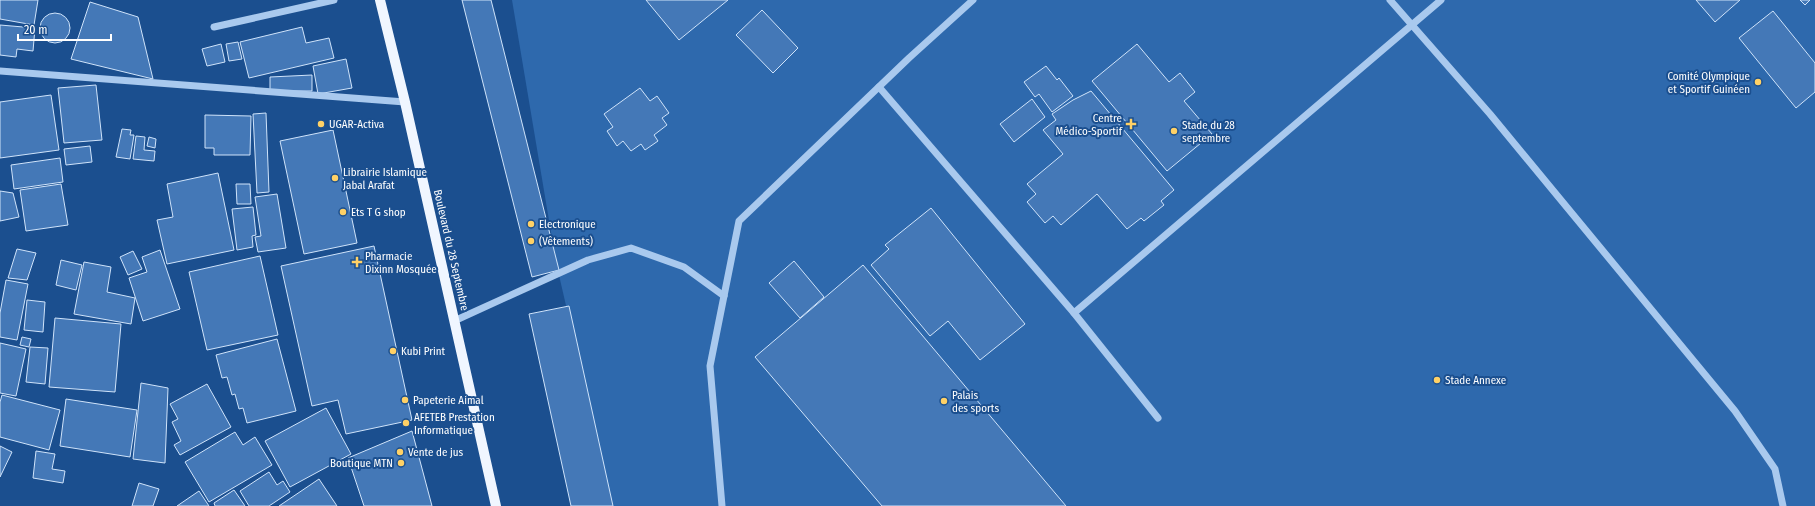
<svg xmlns="http://www.w3.org/2000/svg" width="1815" height="506" viewBox="0 0 1815 506" font-family="'Fira Sans Condensed',sans-serif">
<style>
.green{fill:#2e69ad}
.building{fill:#4478b7;stroke:#cfe3fa}
.lines{fill:none;stroke-linecap:round;stroke-linejoin:round}
.minor{stroke:#a9c9ee;stroke-width:7}
.major{stroke:#f0f6ff;stroke-width:10}
.poi-dot{fill:#ffd166;stroke:#1b4f8f;stroke-width:1.5}
.labels{text-anchor:middle;dominant-baseline:central;stroke-width:4;stroke-linejoin:round;paint-order:stroke}
.poi-label{font-size:11px;fill:#fff;stroke:#1b4f8f;text-anchor:start}
.street-label{font-size:11px;fill:#fff;stroke:#1b4f8f}
</style>
<rect width="100%" height="100%" fill="#1b4f8f"/>
<polygon class="green" points="512,0 1815,0 1815,506 612,506 556,262"/>
<g class="building">
<polygon points="0,0 38,0 34,25 0,19"/>
<polygon points="462,0 491,0 559,270 532,277"/>
<polygon points="646,0 728,0 679,40"/>
<polygon points="1696,0 1740,0 1715,22"/>
<polygon points="1800,0 1810,0 1805,5"/>
<polygon points="90,2 138,17 153,79 71,59"/>
<polygon points="762,10 798,48 773,73 736,35"/>
<polygon points="1773,11 1815,63 1815,92 1796,108 1739,38"/>
<circle cx="55" cy="28" r="15"/>
<polygon points="0,25 35,28 33,51 17,49 16,57 0,55"/>
<polygon points="302,27 306,43 329,38 334,58 249,78 240,42"/>
<polygon points="238,42 242,59 229,61 226,44"/>
<polygon points="221,44 225,62 207,66 202,49"/>
<polygon points="1137,44 1169,82 1180,73 1195,92 1184,101 1212,134 1167,171 1092,81"/>
<polygon points="346,59 352,88 318,94 313,66"/>
<polygon points="1046,66 1057,80 1059,78 1073,96 1052,112 1039,94 1035,97 1024,82"/>
<polygon points="312,75 312,91 270,91 270,77"/>
<polygon points="96,85 102,140 64,143 58,88"/>
<polygon points="640,88 650,101 657,96 669,113 662,118 667,125 654,135 658,141 645,150 641,144 631,151 623,141 617,146 607,131 613,127 604,114"/>
<polygon points="1091,91 1174,190 1161,201 1164,205 1144,221 1141,218 1127,229 1097,194 1061,225 1053,216 1045,223 1027,202 1036,194 1027,184 1063,154 1043,130 1056,120 1052,114 1073,100"/>
<polygon points="51,95 59,150 0,158 0,102"/>
<polygon points="1032,99 1045,117 1014,142 1000,124"/>
<polygon points="266,113 269,192 257,193 253,114"/>
<polygon points="205,115 251,116 250,155 214,155 214,148 205,148"/>
<polygon points="122,129 131,130 130,135 134,135 130,159 116,157"/>
<polygon points="333,130 357,243 304,254 280,141"/>
<polygon points="136,136 145,137 144,150 155,151 154,161 133,159"/>
<polygon points="149,137 156,139 155,148 147,146"/>
<polygon points="90,146 92,162 66,165 64,149"/>
<polygon points="60,158 63,182 14,189 11,165"/>
<polygon points="218,173 234,250 167,264 157,220 173,217 167,184"/>
<polygon points="61,184 68,225 26,231 20,190"/>
<polygon points="236,184 250,184 251,204 237,204"/>
<polygon points="0,191 13,193 19,217 0,221"/>
<polygon points="277,194 286,248 258,252 255,237 261,236 255,197"/>
<polygon points="253,207 256,235 252,236 253,247 237,250 232,209"/>
<polygon points="931,208 1025,324 980,360 948,321 930,336 871,265 889,249 885,245"/>
<polygon points="374,246 412,420 346,434 338,400 312,406 281,266"/>
<polygon points="17,249 36,253 27,280 8,278"/>
<polygon points="160,250 180,309 143,321 129,278 147,272 142,257"/>
<polygon points="133,251 142,269 128,275 120,257"/>
<polygon points="260,256 278,335 207,350 189,272"/>
<polygon points="61,260 82,265 76,290 56,285"/>
<polygon points="794,261 824,297 800,318 769,283"/>
<polygon points="84,262 111,267 107,292 135,298 131,324 74,314"/>
<polygon points="863,265 1066,506 882,506 755,357"/>
<polygon points="6,280 28,284 17,340 0,337 0,313"/>
<polygon points="27,300 45,302 43,332 24,330"/>
<polygon points="569,306 613,506 571,506 529,314"/>
<polygon points="55,318 121,324 115,392 49,387"/>
<polygon points="22,337 31,339 29,347 20,345"/>
<polygon points="277,339 296,411 247,423 243,408 239,409 235,394 232,395 227,377 222,378 216,355"/>
<polygon points="0,343 26,349 16,396 0,393"/>
<polygon points="30,347 48,348 45,384 26,382"/>
<polygon points="141,383 168,388 165,463 133,459"/>
<polygon points="207,384 231,427 180,455 174,445 181,441 172,422 178,419 170,404"/>
<polygon points="2,395 60,410 49,450 0,437 0,402"/>
<polygon points="66,399 137,410 130,457 60,446"/>
<polygon points="326,408 351,454 290,487 265,441"/>
<polygon points="412,431 432,506 364,506 348,458"/>
<polygon points="235,432 243,445 255,437 272,465 209,502 185,462"/>
<polygon points="0,446 12,452 0,477"/>
<polygon points="36,451 55,454 52,469 65,471 63,483 33,478"/>
<polygon points="269,472 277,485 283,481 290,492 269,506 249,506 240,491"/>
<polygon points="319,479 337,506 279,506"/>
<polygon points="139,483 159,489 153,506 132,506"/>
<polygon points="234,490 245,506 215,506 214,503"/>
<polygon points="199,491 209,506 177,506"/>
</g>
<g class="lines">
<g class="minor">
<polyline points="1390,0 1490,114 1735,411 1775,469 1783,506"/>
<polyline points="214,27 334,0"/>
<polyline points="0,71 405,102"/>
<polyline points="879,87 1074,313 1158,418"/>
<polyline points="1074,313 1441,0"/>
<polyline points="454,321 588,260 631,248 684,267 724,296"/>
<polyline points="722,506 710,366 739,221 909,58 973,0"/>
</g>
<polyline class="major" points="380,0 405,102 496,506"/>
</g>
<g class="poi-dot">
<circle cx="1758" cy="82" r="4"/>
<circle cx="321" cy="124" r="4"/>
<path d="M1129 118h4v4h4v4h-4v4h-4v-4h-4v-4h4z"/>
<circle cx="1174" cy="131" r="4"/>
<circle cx="335" cy="178" r="4"/>
<circle cx="343" cy="212" r="4"/>
<circle cx="531" cy="224" r="4"/>
<circle cx="531" cy="241" r="4"/>
<path d="M355 256h4v4h4v4h-4v4h-4v-4h-4v-4h4z"/>
<circle cx="393" cy="351" r="4"/>
<circle cx="1437" cy="380" r="4"/>
<circle cx="405" cy="400" r="4"/>
<circle cx="944" cy="401" r="4"/>
<circle cx="406" cy="423" r="4"/>
<circle cx="400" cy="452" r="4"/>
<circle cx="401" cy="463" r="4"/>
</g>
<g class="labels">
<g class="poi-label">
<text x="1750" y="76" text-anchor="end">Comité Olympique<tspan x="1750" dy="13">et Sportif Guinéen</tspan></text>
<text x="1122" y="118" text-anchor="end">Centre<tspan x="1122" dy="13">Médico-Sportif</tspan></text>
<text x="329" y="124">UGAR-Activa</text>
<text x="1182" y="125">Stade du 28<tspan x="1182" dy="13">septembre</tspan></text>
<text x="343" y="172">Librairie Islamique<tspan x="343" dy="13">Jabal Arafat</tspan></text>
<text x="351" y="212">Ets T G shop</text>
<text x="539" y="224">Electronique</text>
<text x="539" y="241">(Vêtements)</text>
<text x="365" y="256">Pharmacie<tspan x="365" dy="13">Dixinn Mosquée</tspan></text>
<text x="401" y="351">Kubi Print</text>
<text x="1445" y="380">Stade Annexe</text>
<text x="952" y="395">Palais<tspan x="952" dy="13">des sports</tspan></text>
<text x="413" y="400">Papeterie Aimal</text>
<text x="414" y="417">AFETEB Prestation<tspan x="414" dy="13">Informatique</tspan></text>
<text x="408" y="452">Vente de jus</text>
<text x="393" y="463" text-anchor="end">Boutique MTN</text>
</g>
<g class="street-label">
<text transform="translate(451 250) rotate(77)">Boulevard du 28 Septembre</text>
</g>
</g>
<path d="M18 34v6h93v-6" fill="none" stroke="#ffffff" stroke-width="2"/>
<text x="24" y="34" font-size="12" fill="#ffffff" stroke="#1b4f8f" stroke-width="3" paint-order="stroke">20 m</text>
</svg>
